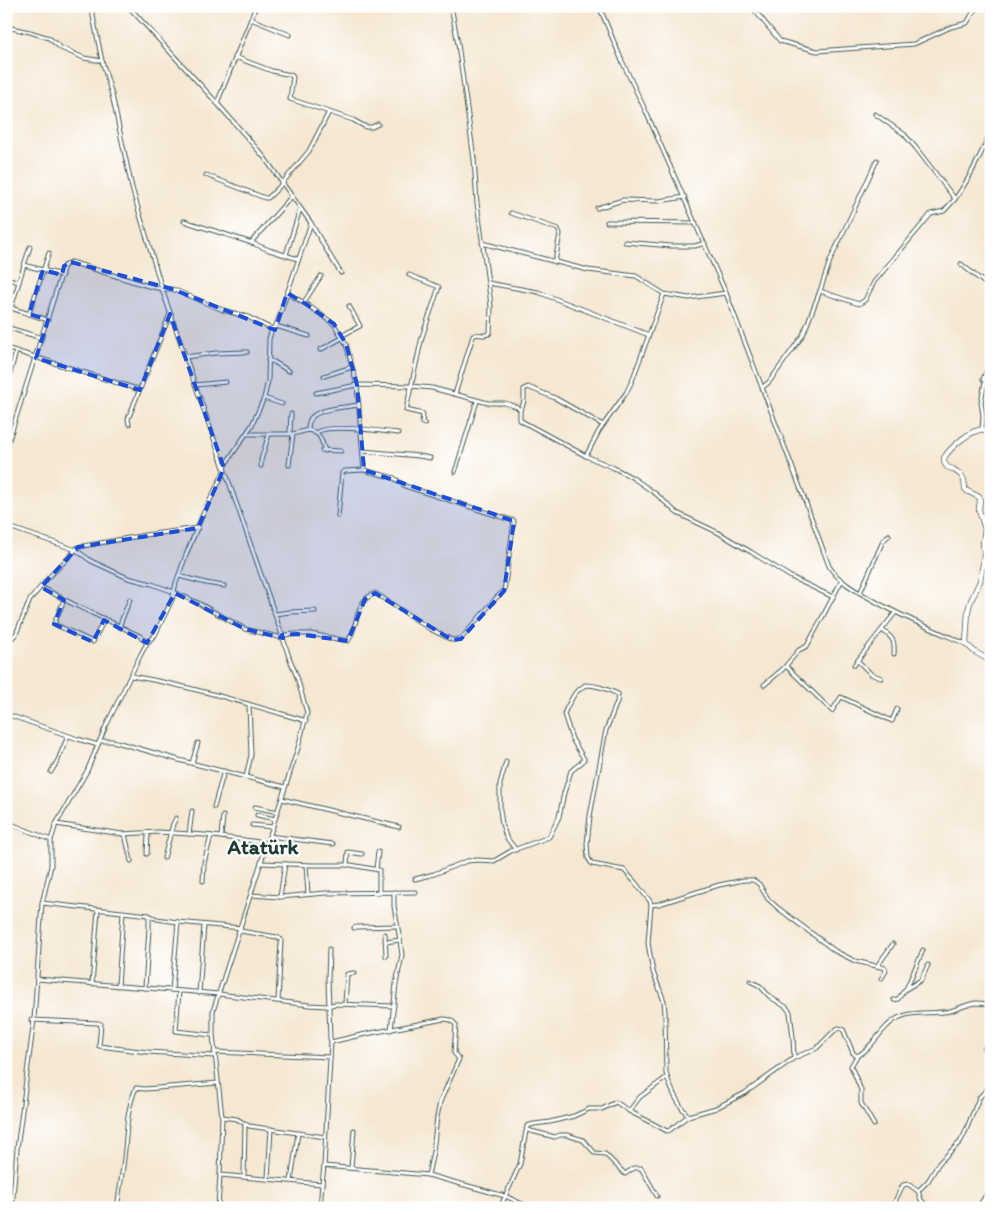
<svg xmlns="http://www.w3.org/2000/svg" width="997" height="1214" viewBox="0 0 997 1214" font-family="Itim,sans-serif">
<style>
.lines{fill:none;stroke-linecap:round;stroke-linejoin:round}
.street-casing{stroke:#3f564c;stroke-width:5}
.secondary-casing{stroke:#3f564c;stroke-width:6}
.street{stroke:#fff;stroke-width:3}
.secondary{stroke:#fff;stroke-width:4.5}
.marked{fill:#1d4ed8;fill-opacity:0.2;stroke:#1d4ed8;stroke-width:4;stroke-dasharray:10 6;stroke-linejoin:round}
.labels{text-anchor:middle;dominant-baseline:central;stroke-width:4.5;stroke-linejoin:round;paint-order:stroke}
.district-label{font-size:21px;font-weight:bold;fill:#1f3d34;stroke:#fff}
</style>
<rect width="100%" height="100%" fill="#fff"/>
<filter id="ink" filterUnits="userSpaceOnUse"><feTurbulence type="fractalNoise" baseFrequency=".02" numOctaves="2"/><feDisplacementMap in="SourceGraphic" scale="10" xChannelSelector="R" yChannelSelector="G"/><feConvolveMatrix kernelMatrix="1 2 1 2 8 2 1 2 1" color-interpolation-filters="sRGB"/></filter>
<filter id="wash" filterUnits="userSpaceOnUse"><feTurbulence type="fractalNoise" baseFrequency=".0096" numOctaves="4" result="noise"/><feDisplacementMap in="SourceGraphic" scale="20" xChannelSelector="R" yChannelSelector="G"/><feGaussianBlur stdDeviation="1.12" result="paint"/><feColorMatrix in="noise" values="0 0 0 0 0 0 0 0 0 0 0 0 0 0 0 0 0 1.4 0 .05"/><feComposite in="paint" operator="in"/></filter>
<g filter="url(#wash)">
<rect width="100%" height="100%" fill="#f5e7d1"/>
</g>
<g filter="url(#ink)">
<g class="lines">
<g class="street-casing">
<g id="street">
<polyline points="91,6 102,61 112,95 132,188 162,289 282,635 289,657 297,677 307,713 298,748 213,1011 213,1035 222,1117 220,1175 218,1208"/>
<polyline points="128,6 217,103 264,157 311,223 276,326 272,329"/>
<path d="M 451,6 L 458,44 L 474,159 L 477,203 L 490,297 L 491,307 L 490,333 C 485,338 478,332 473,336 L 455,394"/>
<path d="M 599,6 L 622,61 L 647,114 L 726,293 L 806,503 L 829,566 C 838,581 856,591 871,599 C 902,617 934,630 966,644"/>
<polyline points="751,6 780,41 817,51 914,44 951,27 967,23 977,6"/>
<polyline points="251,19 256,6"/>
<polyline points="6,27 30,32 49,38 61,48 84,58 102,61"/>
<polyline points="217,103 251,19 290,35"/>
<polyline points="329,112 353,120 366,127 372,127 378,124"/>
<polyline points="206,175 265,198 268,198 279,187 309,151 329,112 290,99 293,77 291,75 272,71 235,57"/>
<polyline points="292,196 253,240 252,243 269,250 298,259"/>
<path d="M 955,199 C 970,178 981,155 991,131"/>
<polyline points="597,208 623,200 659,201 685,197"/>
<polyline points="511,213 558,229 560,234 555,262"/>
<polyline points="184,221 252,243"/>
<polyline points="607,222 696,223"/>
<path d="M 311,223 C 321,240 330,257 341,273"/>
<polyline points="625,242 671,246 695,246 705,243"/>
<polyline points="482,243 588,270 636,276 664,294"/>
<polyline points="286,255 300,209"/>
<polyline points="961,264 991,288"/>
<polyline points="24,265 30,247"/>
<polyline points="409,275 439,287 422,337 406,410 423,414 422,423 425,424"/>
<polyline points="6,278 19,282 11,308 6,307"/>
<polyline points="19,282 24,265 62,275"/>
<polyline points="488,283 538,292 649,335"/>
<polyline points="820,291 830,261 877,160"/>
<polyline points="304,302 321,276"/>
<polyline points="11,308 48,320"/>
<polyline points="29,314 49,253"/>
<polyline points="276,326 309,336"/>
<polyline points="6,327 42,338"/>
<polyline points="341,336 360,326 349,306"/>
<polyline points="6,348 140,390"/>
<polyline points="320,350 342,338"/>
<polyline points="185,357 216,353 247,352"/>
<polyline points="268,360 274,362 289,371"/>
<polyline points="324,376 352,367"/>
<polyline points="8,380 16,352"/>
<polyline points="195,385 226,382"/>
<polyline points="763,387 769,382 803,335 820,291 859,304 865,300 874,282 931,214 944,211 955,199 916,148 904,134 875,114"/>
<polyline points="316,393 357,385 411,386 432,388 488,403 505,403 517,407 520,410 520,420 525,423 586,456 614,468 633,478 656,494 677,513 719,533 744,548 751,552 791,577 833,597 842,580"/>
<polyline points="264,398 282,404"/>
<path d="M 520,410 C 525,404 524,397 524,389 L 528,387 L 555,398 L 603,425"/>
<polyline points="129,424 128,419 170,314"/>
<path d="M 308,430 C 321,433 321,439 325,451"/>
<polyline points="982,430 983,416 981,402 985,382 983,379 991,362"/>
<path d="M 317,432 C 329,424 382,431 398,433"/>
<polyline points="290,433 291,414"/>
<path d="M 247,434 L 293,434 L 308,430 C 308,426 309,421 311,418 C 319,408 347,407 359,405"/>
<polyline points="6,449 64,266 71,262 148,286 162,289 172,289 223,310 248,317 272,329 269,339 268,381 264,398 252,425 225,465 223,474 202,516 186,555 176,583 172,600 155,635 147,643 141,654 105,728 87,771 56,824 51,840 51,866 42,903 34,1020 17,1149 12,1208"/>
<polyline points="322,450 341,451"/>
<polyline points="363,451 419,456 430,458"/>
<polyline points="586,456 599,431 626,393 632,381 664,294 689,298 726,293"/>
<polyline points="289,465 293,434"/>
<polyline points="261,466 261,460 269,434"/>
<polyline points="455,472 477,401"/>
<polyline points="338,516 342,473 345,471 364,470"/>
<polyline points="6,526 76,550 91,561 128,578 152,584 174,592 196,602 245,629 283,638"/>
<polyline points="179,576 206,583 224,586"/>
<polyline points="41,587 73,604 140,636 147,643"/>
<polyline points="860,593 883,541 889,535"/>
<polyline points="64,600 54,624 93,642 104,620"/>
<polyline points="275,614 290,612 315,611"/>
<polyline points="119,627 130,599"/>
<path d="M 882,630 C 893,638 895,640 894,654"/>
<path d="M 282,635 L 297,634 L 311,634 L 348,641 C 357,629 355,611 365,600 C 367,597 372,595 375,593 L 430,629 L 452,640 L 461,639 L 496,598 L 504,591 L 514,521 L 405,486 L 394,478 L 364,470 L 357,385 L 346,344 L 334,324 L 306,304 L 287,293"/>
<polyline points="6,649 8,642 16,634 30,600 48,578 69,557 78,547 145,535 198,528"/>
<polyline points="858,661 871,674 881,678"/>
<polyline points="854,665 895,613"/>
<polyline points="786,666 832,711 841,697 892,721 897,709"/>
<path d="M 131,676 C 191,686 248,704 306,721"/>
<polyline points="764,685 783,669 799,650 807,646 833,597"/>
<polyline points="6,714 78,739 98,745"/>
<polyline points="100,741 113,741 179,760 285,787"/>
<polyline points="506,762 500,784 500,810 502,824 506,837 516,850"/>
<polyline points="192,763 198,743"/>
<polyline points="51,772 58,760 68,736"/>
<polyline points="246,777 251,755 249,705"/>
<polyline points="282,799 399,827"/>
<polyline points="214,807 224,771"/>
<polyline points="255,807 278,812"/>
<polyline points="257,815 275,819"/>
<polyline points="6,822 51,840"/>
<polyline points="56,824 122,834 159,832 205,835 267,843"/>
<polyline points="252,825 273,827"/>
<polyline points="125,834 131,861"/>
<polyline points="189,834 192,811"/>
<polyline points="269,836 333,844"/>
<polyline points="221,837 223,816"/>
<polyline points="147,854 148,833"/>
<polyline points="164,858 173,824 176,818"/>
<polyline points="261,863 313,865 351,865 379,870 379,893"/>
<polyline points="306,865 308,894"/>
<polyline points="347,865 348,852 362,854"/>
<polyline points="376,869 378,852"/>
<path d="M 415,879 L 434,874 L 467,861 L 478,860 L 494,861 L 511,851 L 549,837 L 559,817 L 564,793 L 571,771 L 582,762 L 584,759 L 572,739 L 564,714 L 567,707 L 575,693 L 585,685 C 597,685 606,689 618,694 L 617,702 L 606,730 L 590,816 L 587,844 L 588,858 L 592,864 L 624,870 L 634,881 L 650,901 L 651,905 L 648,943 L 653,972 L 664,1001 L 665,1013 L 666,1073 C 670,1088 678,1104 688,1116 L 716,1108 L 745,1093 L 794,1058 L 793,1037 L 790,1012 L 786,1007 L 770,997 L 760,986 L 750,981"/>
<polyline points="203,881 204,863 211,836"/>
<polyline points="251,895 280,897 326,893 416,892"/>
<polyline points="280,897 285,864"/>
<polyline points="42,903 149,915 157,919 178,922 241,928"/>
<polyline points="651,905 659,904 719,885 744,880 753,880 759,884 768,899 778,908 835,951 855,961 885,968 886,971 881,979"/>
<polyline points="354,928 357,927 397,926"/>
<polyline points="240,931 277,937 281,940 278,1001"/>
<polyline points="385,934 386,956"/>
<polyline points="385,942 400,940"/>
<polyline points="329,949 328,979 330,1038 331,1042"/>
<polyline points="877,966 893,944"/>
<polyline points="37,979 219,994 309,1005 327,1006 335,1004 394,1006"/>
<polyline points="92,984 98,910"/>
<polyline points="118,986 123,913"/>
<polyline points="145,988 149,929 149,915"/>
<polyline points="906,989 921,980 928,965"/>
<polyline points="172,990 178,922"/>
<polyline points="179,991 176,1031 212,1035"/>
<polyline points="199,993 204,925"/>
<polyline points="894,1000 898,999 907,987 923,950"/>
<polyline points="345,1004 347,974 354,973"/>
<polyline points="31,1020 98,1023 101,1024 99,1046 148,1052 215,1056"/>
<polyline points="391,1030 396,984 402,955 400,940 394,906 394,892"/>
<polyline points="991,1044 985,1047 984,1049 991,1058"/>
<polyline points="214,1052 330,1057"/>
<polyline points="857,1056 851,1066 861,1090 861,1103 874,1125"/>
<path d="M 794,1058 L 817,1048 L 834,1031 L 838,1028 L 843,1029 L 853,1053 L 857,1056 C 871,1050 880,1030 893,1021 C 910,1009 931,1015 950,1011 C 958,1009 967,1004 976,1003 C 981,1003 986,1003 991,1006"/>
<polyline points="629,1111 667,1131 670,1130 688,1116"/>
<polyline points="222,1117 237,1119 249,1126 325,1137"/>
<polyline points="527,1130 555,1137 560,1135 567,1135 583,1140 595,1153 605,1154 625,1174 634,1168 641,1168 657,1196"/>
<polyline points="324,1166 331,1042 361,1035 444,1019 451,1020 456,1025 454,1053 459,1059 440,1102 437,1117 433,1152 428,1175"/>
<polyline points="351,1168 354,1130"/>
<polyline points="220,1175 322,1184 324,1166 428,1175 505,1196 531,1208"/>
<polyline points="244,1176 245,1124"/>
<polyline points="268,1178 271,1129"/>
<polyline points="291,1181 298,1133"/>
<polyline points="918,1191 921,1200 929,1208"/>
<path d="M 117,1208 C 120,1188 123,1169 125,1149 C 127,1128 127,1108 136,1088 L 145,1089 L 218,1083"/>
<polyline points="320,1208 322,1184"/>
<polyline points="500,1208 520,1164 527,1126 534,1124 550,1122 574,1116 589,1109 602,1109 616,1102 629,1111 640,1097 667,1077"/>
<polyline points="894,1208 896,1199 903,1185 908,1184 918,1191 928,1181 939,1163 960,1142 964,1135 979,1098 991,1085"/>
<polyline points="963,1208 964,1207"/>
<polyline points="978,1208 991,1187"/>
</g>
</g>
<g class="secondary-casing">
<path id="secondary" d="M 991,431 C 987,430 982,429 979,430 C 967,433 950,448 944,458 L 944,462 L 947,467 L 953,469 L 961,475 L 964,480 L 965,489 L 967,491 L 979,497 L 980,499 L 979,510 L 985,529 L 983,542 L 984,553 L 983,564 L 980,581 L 970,603 L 968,611 L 966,644 L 975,652 L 991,661"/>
</g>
<use href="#street" class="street"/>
<use href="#secondary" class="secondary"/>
</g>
</g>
<path class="marked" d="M 71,262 L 172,289 L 275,330 L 287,293 L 306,304 L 334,324 L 346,344 L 357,385 L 364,470 L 514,521 L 504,591 L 461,639 L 452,640 L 375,593 L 365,599 L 348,641 L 297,634 L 282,635 L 283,638 L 245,629 L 175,593 L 147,643 L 104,620 L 93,642 L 54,624 L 64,600 L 41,587 L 78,547 L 198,528 L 224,468 L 170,314 L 140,390 L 36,358 L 48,320 L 29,314 L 43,270 L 62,275 L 64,266 Z"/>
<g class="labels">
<g class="district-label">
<text x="263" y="846">Atatürk</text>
</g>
</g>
<rect width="997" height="1214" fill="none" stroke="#fff" stroke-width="25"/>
</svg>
